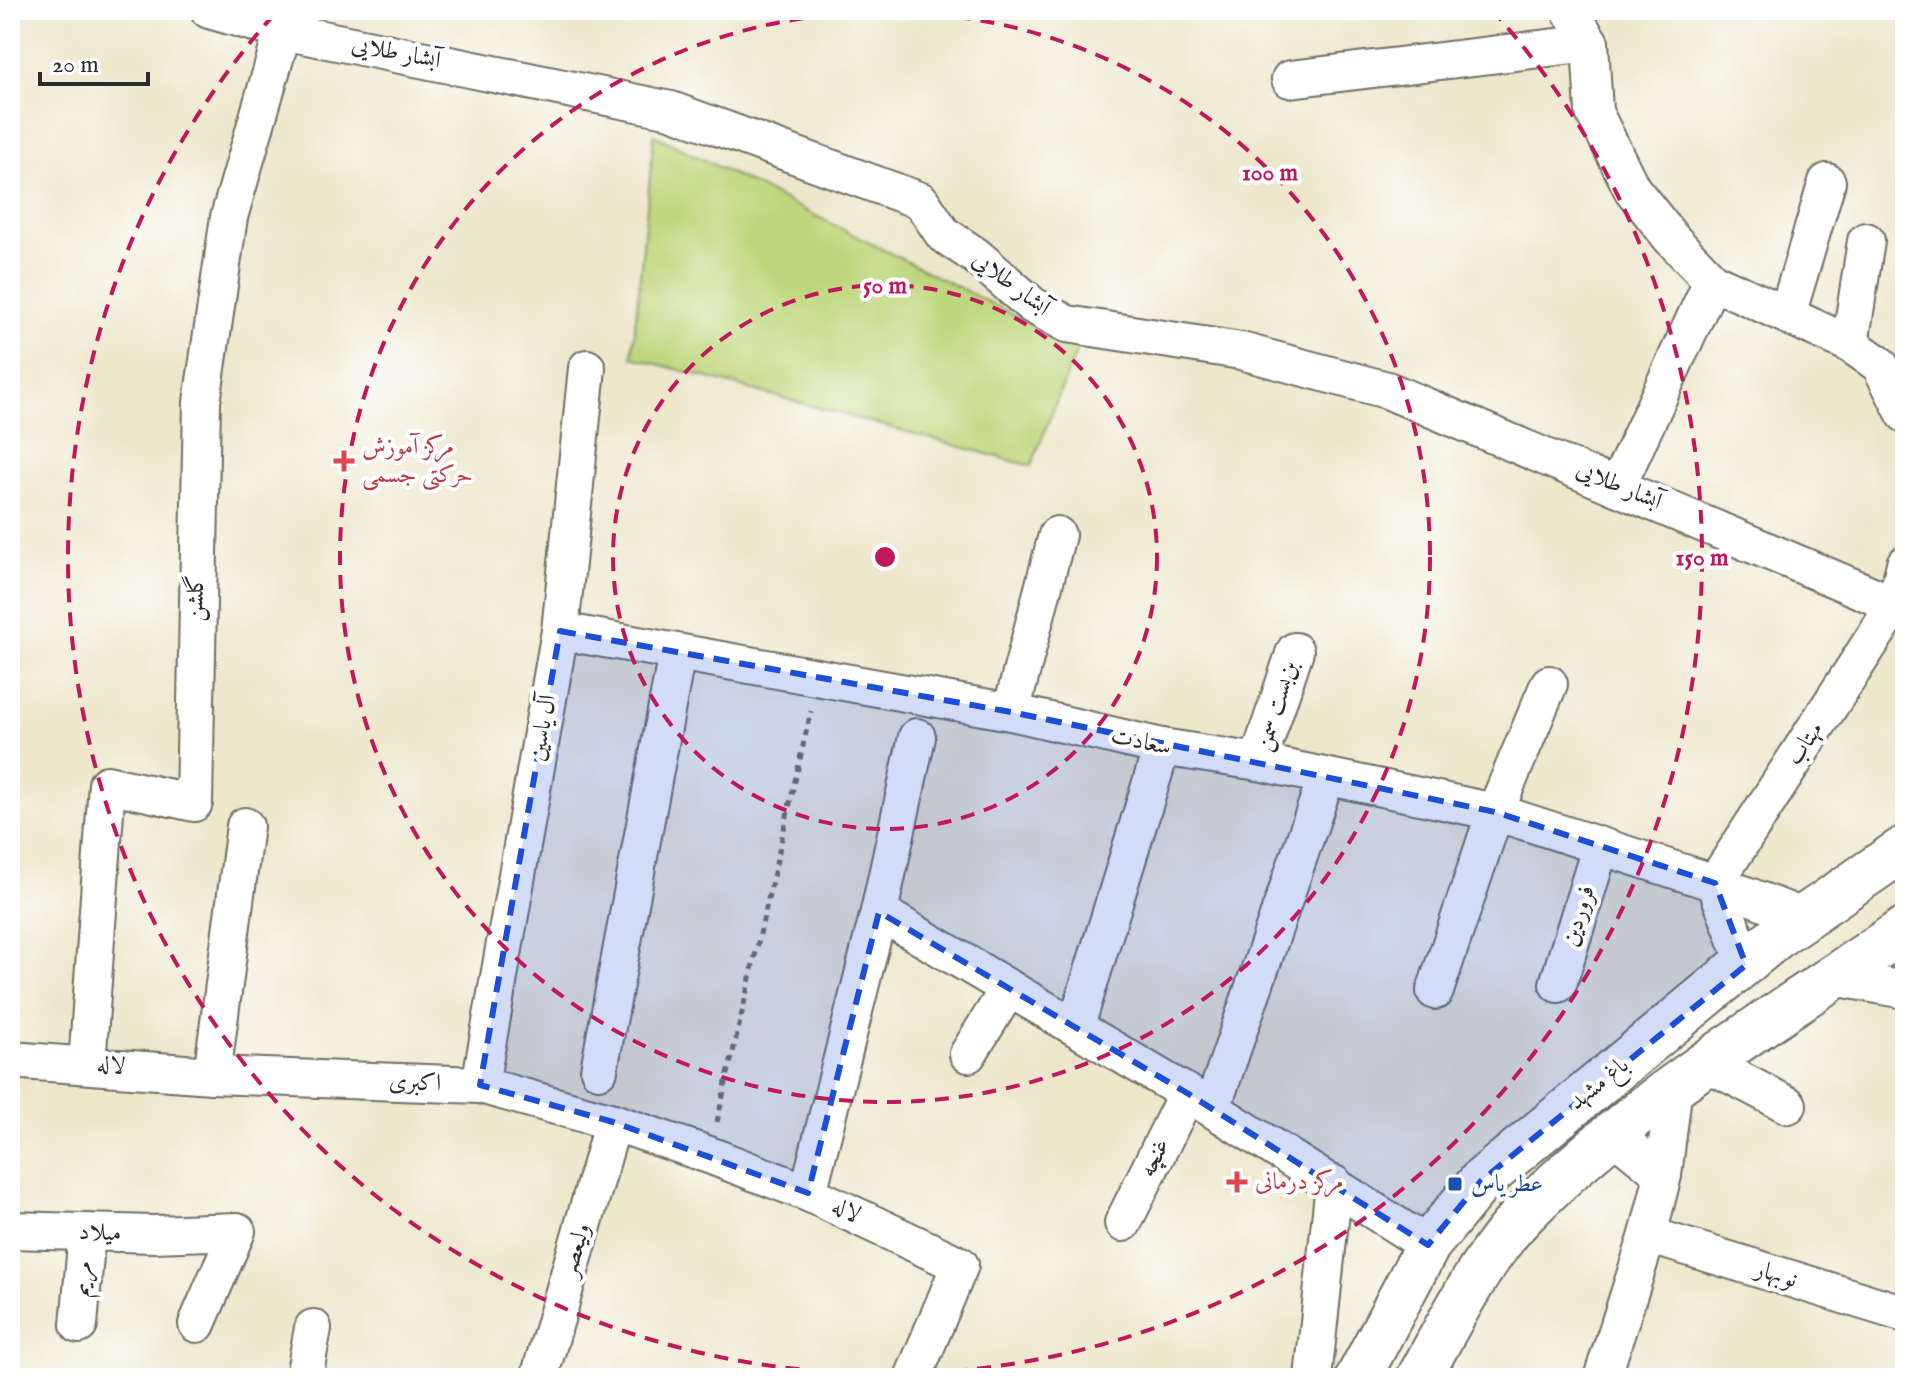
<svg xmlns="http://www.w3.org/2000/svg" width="1915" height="1388" viewBox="0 0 1915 1388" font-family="'IM FELL English',Amiri,serif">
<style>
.green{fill:#bed77b;stroke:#748153;stroke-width:2}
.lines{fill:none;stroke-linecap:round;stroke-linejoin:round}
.street-casing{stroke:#6f6d63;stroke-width:40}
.secondary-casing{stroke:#6f6d63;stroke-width:48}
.path{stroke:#6f6d63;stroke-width:5;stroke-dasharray:6 6;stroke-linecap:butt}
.street{stroke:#fff;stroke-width:36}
.secondary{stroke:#fff;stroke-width:44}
.marked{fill:#1d4ed8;fill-opacity:0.2;stroke:#1d4ed8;stroke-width:6;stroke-dasharray:16 10;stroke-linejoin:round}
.ring{fill:none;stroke:#c2185b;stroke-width:4;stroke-dasharray:14 10}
.health-dot{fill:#e0444e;stroke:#fff;stroke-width:3}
.transit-dot{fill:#1a4fb4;stroke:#fff;stroke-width:3}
.labels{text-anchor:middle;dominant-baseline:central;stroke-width:8;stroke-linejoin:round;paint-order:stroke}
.street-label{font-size:24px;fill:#2b2b2b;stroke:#fff}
.health-label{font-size:24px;fill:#be3a42;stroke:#fff;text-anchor:start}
.transit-label{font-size:24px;fill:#164399;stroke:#fff;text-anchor:start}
.centre{fill:#c2185b;stroke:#fff;stroke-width:4}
.ring-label{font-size:24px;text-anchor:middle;font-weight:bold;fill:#c2185b;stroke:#fff;stroke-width:8;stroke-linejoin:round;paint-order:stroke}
</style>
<rect width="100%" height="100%" fill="#fff"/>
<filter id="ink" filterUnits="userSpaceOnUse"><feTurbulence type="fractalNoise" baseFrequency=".0125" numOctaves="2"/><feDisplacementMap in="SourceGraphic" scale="16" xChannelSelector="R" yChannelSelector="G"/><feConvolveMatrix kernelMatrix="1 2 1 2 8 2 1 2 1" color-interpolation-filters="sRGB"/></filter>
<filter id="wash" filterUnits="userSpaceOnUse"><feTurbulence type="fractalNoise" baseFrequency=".006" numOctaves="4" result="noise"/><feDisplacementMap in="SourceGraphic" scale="32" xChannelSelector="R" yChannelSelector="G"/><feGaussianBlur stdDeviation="1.8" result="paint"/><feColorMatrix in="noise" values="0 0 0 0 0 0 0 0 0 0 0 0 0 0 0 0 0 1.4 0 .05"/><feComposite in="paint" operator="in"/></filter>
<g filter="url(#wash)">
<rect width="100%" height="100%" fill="#eee7cc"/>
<polygon class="green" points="654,135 1078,347 1031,466 632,357"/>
</g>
<g filter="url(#ink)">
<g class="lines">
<g class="street-casing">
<g id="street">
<polyline points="209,10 283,31 671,110 921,201 943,234 976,256 1032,305 1067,324 1241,351 1387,390 1905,609"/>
<polyline points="1570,10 1590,43 1594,112 1632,189 1671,238 1712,281 1850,344 1880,365 1905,414"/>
<polyline points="1290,79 1590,43"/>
<polyline points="1787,315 1827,182"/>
<polyline points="1850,344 1866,241"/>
<polyline points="1618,485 1712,281"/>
<polyline points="560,631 1011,712 1162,747 1258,762 1495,812 1715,883 1803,917"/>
<polyline points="1011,712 1057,535"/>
<polyline points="1258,762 1295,651"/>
<polyline points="1715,883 1895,605 1905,564"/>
<polyline points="1715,883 1746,965"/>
<polyline points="879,912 1187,1093 1428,1245"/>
<polyline points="1834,977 1905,990"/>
<polyline points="1558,984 1600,848"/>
<polyline points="1435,991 1495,812 1549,684"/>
<polyline points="1076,1026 1162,747"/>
<polyline points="968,1054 1009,988"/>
<polyline points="10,1060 212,1075 480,1085 613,1122 709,1155 808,1193 960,1265 913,1378"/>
<polyline points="1707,1063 1788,1105"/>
<polyline points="87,1065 107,784 194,803 202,402 229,217 283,31"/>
<polyline points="599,1070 677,653"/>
<polyline points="212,1075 245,826"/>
<polyline points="480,1085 560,631 587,368"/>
<polyline points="1212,1108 1326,778"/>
<polyline points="1613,1134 1663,1175"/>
<polyline points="808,1193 879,912 917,737"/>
<polyline points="1123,1223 1187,1093"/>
<polyline points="10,1230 154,1234 237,1231 197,1324"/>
<polyline points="1648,1235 1905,1314"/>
<polyline points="79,1325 87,1232"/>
<polyline points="304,1378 313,1328"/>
<polyline points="539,1378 613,1122"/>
<polyline points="1313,1378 1334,1184"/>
<polyline points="1602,1378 1648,1235 1663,1175 1674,1086"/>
</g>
</g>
<g class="secondary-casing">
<g id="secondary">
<polyline points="1358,1378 1428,1245 1481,1181 1781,933 1905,848"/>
<path d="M 1419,1378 C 1448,1325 1482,1257 1524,1214 C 1635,1100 1775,1018 1905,929"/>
</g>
</g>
<polyline class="path" points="717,1122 811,711"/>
<use href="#street" class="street"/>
<use href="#secondary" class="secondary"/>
</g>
</g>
<path class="marked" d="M 560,631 L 1011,712 L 1495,812 L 1715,883 L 1746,965 L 1481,1181 L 1428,1245 L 1187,1093 L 879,912 L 808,1193 L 613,1122 L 480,1085 Z"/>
<g class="ring">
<circle cx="885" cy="557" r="272"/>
<circle cx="885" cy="557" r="545"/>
<path d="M1492 10A817 817 0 1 1 278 10"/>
</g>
<g class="health-dot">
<path d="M340 449h8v8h8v8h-8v8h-8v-8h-8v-8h8z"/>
<path d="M1233 1170h8v8h8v8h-8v8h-8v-8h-8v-8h8z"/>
</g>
<rect class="transit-dot" x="1447" y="1176" width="16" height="16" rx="4"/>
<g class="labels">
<g class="street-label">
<text transform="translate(396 53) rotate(11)">آبشار طلایی</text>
<text transform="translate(1011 284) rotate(37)">آبشار طلایی</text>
<text transform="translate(1619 486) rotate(23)">آبشار طلایی</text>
<text transform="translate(196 598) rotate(-88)">گلشن</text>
<text transform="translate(1277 706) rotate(-72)">بن‌بست سمن</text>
<text transform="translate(543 728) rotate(-80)">آل یاسین</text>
<text transform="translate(1141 742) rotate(12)">سعادت</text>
<text transform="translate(1805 744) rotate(-56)">مهتاب</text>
<text transform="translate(1579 916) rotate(-73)">فروردین</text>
<text transform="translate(111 1066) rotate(5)">لاله</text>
<text transform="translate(415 1083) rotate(2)">اکبری</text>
<text transform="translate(1599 1084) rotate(-39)">باغ مشهد</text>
<text transform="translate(1155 1158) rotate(-64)">غنچه</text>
<text transform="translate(846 1211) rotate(25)">لاله</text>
<text transform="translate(100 1233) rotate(2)">میلاد</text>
<text transform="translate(576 1250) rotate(-74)">ولیعصر</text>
<text transform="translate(1776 1275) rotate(17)">نوبهار</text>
<text transform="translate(83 1279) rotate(-86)">مریم</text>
</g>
<g class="health-label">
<text x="362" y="447">مرکز آموزش<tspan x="362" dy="28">حرکتی جسمی</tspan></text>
<text x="1255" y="1182">مرکز درمانی</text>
</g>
<g class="transit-label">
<text x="1471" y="1184">عطر یاس</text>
</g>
</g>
<circle cx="885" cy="557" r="12" class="centre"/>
<g class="ring-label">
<text x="1270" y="180">100 m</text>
<text x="885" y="293">50 m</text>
<text x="1702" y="565">150 m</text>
</g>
<rect width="1915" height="1388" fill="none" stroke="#fff" stroke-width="40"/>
<path d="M40 72v12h108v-12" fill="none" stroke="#2b2b2b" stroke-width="4"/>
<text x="52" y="72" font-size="24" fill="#2b2b2b" stroke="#ffffff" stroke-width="6" paint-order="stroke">20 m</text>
</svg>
